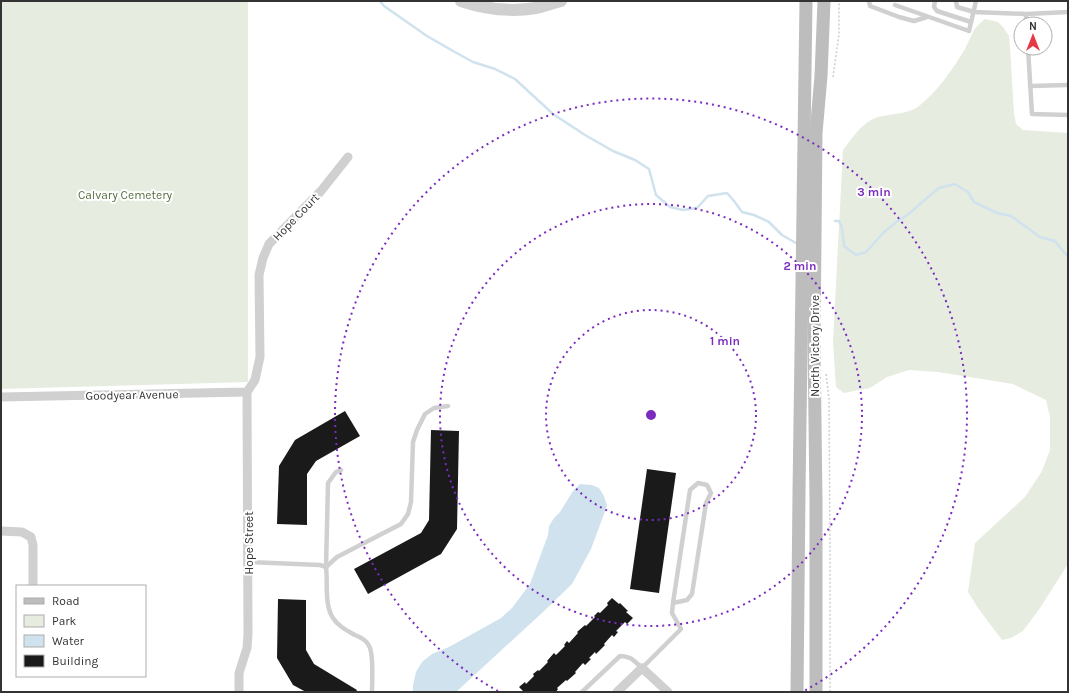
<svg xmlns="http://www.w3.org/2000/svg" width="1069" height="693" viewBox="0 0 1069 693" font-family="Karla,sans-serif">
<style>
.green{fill:#e6ecdf}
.water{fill:#cfe2ee}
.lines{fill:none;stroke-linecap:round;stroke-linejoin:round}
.stream{stroke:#cfe2ee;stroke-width:2.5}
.building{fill:#1a1a1a}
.path{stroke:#cdcdcd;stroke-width:1.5;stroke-dasharray:2 2;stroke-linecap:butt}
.service{stroke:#d0d0d0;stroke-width:4.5}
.minor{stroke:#d0d0d0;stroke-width:9}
.tertiary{stroke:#d0d0d0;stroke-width:12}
.secondary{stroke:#bdbdbd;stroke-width:13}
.ring{fill:none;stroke:#7b2cbf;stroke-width:2;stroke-dasharray:2 4}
.labels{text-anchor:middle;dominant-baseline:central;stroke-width:4;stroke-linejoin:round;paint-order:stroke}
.park-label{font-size:12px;fill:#56703f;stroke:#fff}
.street-label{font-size:12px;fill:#333;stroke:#fff}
.centre{fill:#7b2cbf;stroke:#fff;stroke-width:2}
.ring-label{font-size:12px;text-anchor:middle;font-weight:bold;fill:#7b2cbf;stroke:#fff;stroke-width:4;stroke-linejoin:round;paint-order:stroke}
</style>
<rect width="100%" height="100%" fill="#fff"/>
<g class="green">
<polygon points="1,1 248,1 248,382 1,389"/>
<path d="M 985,19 L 998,22 L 1003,27 L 1009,36 L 1010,48 L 1014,113 L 1016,124 L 1023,130 L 1068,133 L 1068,564 L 1040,608 L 1023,631 L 1011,638 L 1002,640 L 978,608 L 968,592 L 975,543 L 1025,497 L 1042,471 L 1050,450 L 1050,417 L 1046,400 L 1013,384 L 938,372 L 909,370 L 887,377 L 870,388 L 844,393 L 836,387 L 833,342 L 843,150 C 853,137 862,122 878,117 C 890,114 909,114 919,106 C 938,91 952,70 965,49 C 968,43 971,36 974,30 C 977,26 981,22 985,19 Z"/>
</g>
<polygon class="water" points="580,484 592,485 599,488 604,496 607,506 591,549 572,584 543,612 456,692 413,692 413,685 416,672 422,662 432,654 449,647 501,618 512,608 530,584 548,535 549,526 554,518 560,512 573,491"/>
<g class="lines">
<g class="stream">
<polyline points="380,1 384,6 427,36 453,51 473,62 495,69 515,79 553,114 585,135 613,151 635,160 649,169 656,195 670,207 683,210 697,208 708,196 727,193 734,201 742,212 754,215 769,222 782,235 796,243"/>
<polyline points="835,221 839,221 842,228 844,246 856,255 866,252 884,232 895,223 910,213 921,203 939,188 955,184 968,192 974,202 997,213 1011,216 1029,229 1040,237 1055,241 1068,257"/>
</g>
</g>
<g class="building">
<polygon points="345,411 360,436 316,461 307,474 307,525 277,524 279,466 295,440"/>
<polygon points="431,430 459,431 457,529 441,554 368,594 354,569 421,533 429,520"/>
<polygon points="647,469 676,473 659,593 630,589"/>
<polygon points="612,598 619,604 620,603 628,611 626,612 633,618 627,624 625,622 616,631 618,632 614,637 612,635 604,644 605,645 596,654 595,652 589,658 591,659 585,665 583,663 575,672 576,673 567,681 566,680 557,688 558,689 556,692 524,692 519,687 525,682 526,684 534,676 533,674 538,670 539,671 548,662 547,661 554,653 556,655 565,646 564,645 567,641 569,643 578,633 577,632 585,625 586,626 595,617 594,616 598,612 600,613 608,605 607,603"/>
<polygon points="278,599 306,600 306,650 314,664 357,690 356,692 306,692 293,685 277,658"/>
</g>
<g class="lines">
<g class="path">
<polyline points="833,77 839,34 839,1"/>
<polyline points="826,374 829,399 830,552 830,692"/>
</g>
<g class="service">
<polyline points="869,1 870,6 899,17 914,21 927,17"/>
<polyline points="935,1 934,7 937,11 971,22"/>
<polyline points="956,1 957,7 974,12 1026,14 1068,12"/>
<polyline points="895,5 969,31 976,1"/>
<polyline points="1026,14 1026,24"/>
<polyline points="1028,48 1032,114 1068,115"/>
<polyline points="1030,86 1068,85"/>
<path d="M 249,562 L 320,565 L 326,567 C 328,582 324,605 333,618 C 338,626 346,630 355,635 C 360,637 367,641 369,646 C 374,653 372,682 372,692"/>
<polyline points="326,567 337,557 401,524 408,514 411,502 413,442 417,430 425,414 434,408 448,406"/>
<polyline points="326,567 328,483 336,472 341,470"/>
<path d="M 582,692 L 620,656 C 631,656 634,661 642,668 L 681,629 L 672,613 L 673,603 L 690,490 L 698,483 L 707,485 L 711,493 L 706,503 L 692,594 L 687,600 L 673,603"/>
</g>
<g class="minor">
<polyline points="1,397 247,392 255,380 260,357 259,275 263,258 269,244 321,191 348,157"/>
<polyline points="1,531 22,532 31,537 33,545 33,586"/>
<polyline points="239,692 239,673 247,648 248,634 247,392"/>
<polyline points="617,692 642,668 668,692"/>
</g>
<path class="tertiary" d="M 461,1 C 485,9 512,12 536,8 C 545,6 553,3 561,1"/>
<g class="secondary">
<polyline points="797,692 799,492 806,1"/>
<polyline points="816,692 816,501 814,343 816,133 821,76 824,1"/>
</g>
</g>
<g class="ring">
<circle cx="651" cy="415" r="105"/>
<circle cx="651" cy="415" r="211"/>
<path d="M498 691A316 316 0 1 1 804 691"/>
</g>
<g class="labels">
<g class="park-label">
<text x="125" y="195">Calvary Cemetery</text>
</g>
<g class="street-label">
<text transform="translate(296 217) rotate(-46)">Hope Court</text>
<text transform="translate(815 346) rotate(-90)">North Victory Drive</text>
<text transform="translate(132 395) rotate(-1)">Goodyear Avenue</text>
<text transform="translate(249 543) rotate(-90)">Hope Street</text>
</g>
</g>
<circle cx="651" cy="415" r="6" class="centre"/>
<g class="ring-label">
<text x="874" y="196">3 min</text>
<text x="800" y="270">2 min</text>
<text x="725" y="345">1 min</text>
</g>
<rect width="1069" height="693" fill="none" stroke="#333333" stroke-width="4"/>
<rect x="16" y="585" width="130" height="92" fill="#ffffff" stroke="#adadad"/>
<rect x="24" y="598" width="20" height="6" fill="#bdbdbd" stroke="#adadad"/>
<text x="52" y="605" font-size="12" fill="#333333">Road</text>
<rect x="24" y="615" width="20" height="12" fill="#e6ecdf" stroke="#adadad"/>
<text x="52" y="625" font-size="12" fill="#333333">Park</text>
<rect x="24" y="635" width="20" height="12" fill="#cfe2ee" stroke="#adadad"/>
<text x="52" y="645" font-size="12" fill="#333333">Water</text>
<rect x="24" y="655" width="20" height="12" fill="#1a1a1a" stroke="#adadad"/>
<text x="52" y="665" font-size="12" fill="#333333">Building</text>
<g transform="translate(1033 36)"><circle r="19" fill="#ffffff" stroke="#adadad"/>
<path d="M0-3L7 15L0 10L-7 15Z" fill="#e63946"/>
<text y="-6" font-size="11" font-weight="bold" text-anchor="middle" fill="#333333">N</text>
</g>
</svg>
